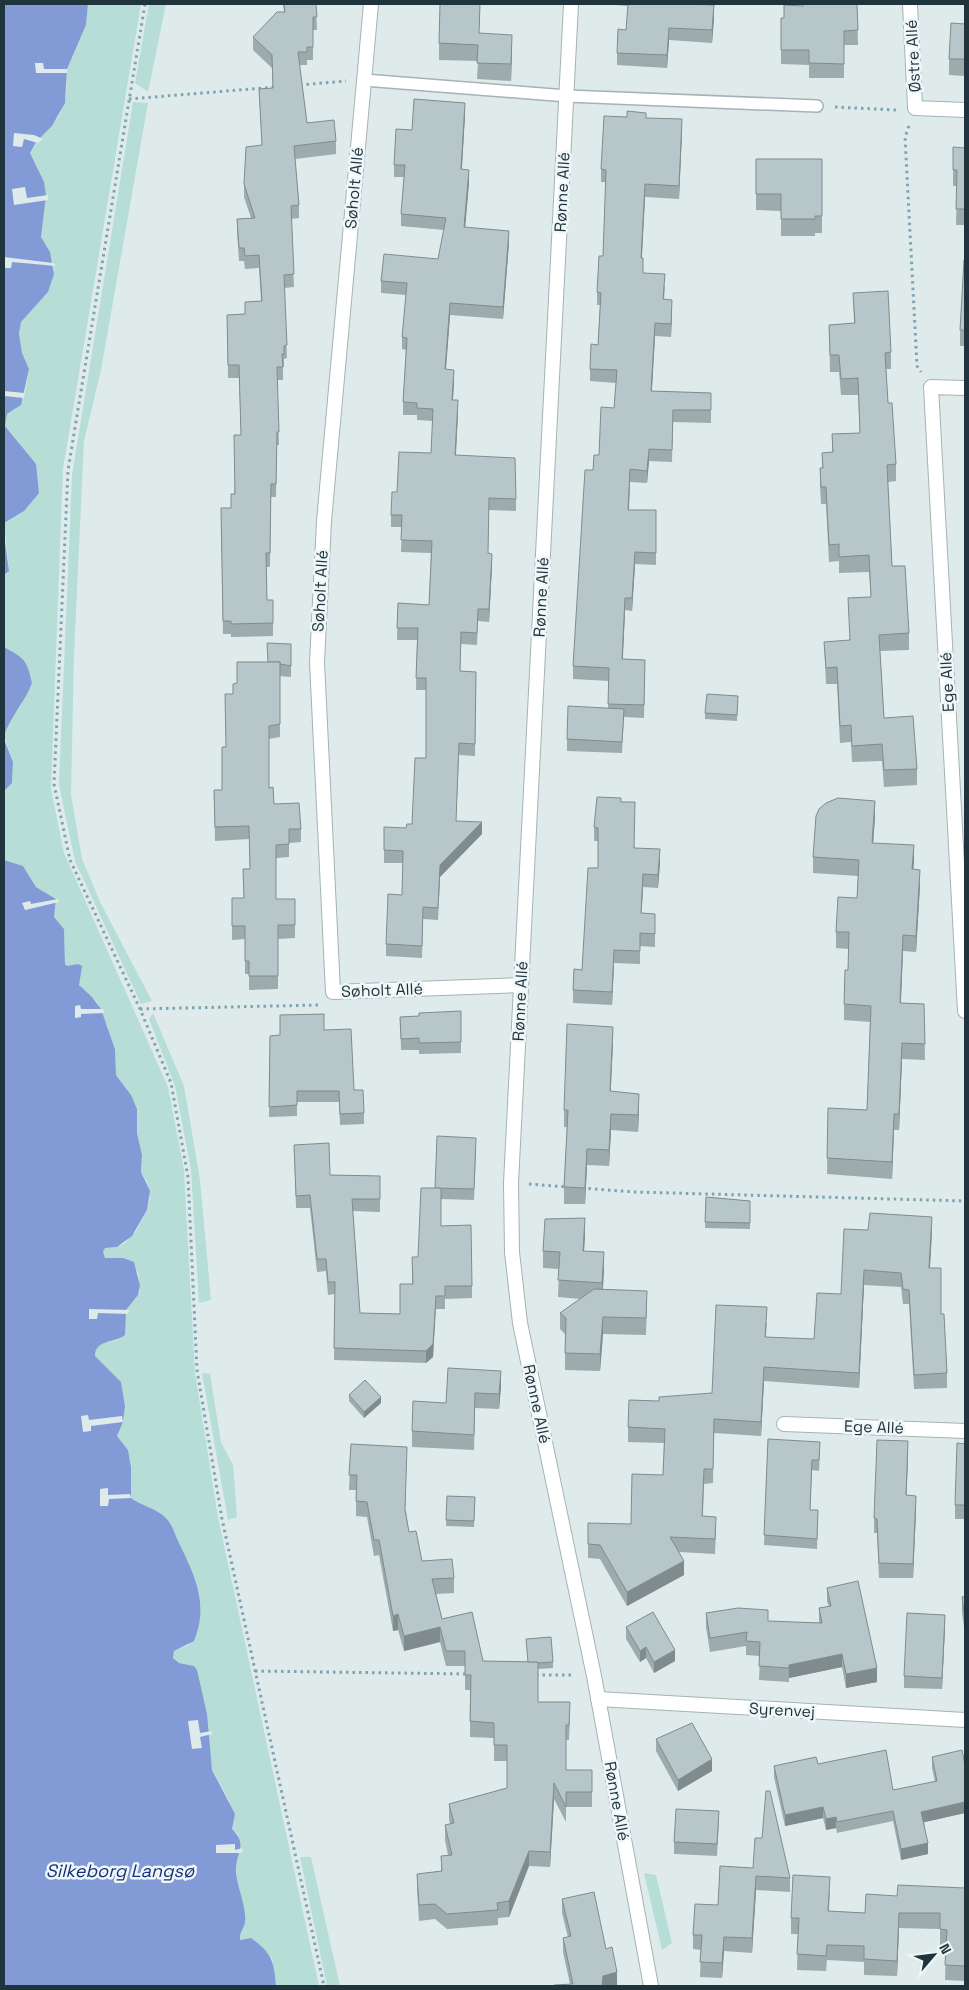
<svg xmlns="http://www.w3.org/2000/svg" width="969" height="1990" viewBox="0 0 969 1990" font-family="'Space Grotesk',sans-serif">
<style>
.green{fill:#b6ded7}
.water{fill:#829ad5}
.pier{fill:#dfeaeb}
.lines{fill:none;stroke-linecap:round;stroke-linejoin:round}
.service-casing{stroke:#a5b3b6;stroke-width:14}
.minor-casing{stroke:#a5b3b6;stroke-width:16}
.path{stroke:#7da4b1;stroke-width:3;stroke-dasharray:2.5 4;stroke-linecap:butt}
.service{stroke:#fff;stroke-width:11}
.minor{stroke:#fff;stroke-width:14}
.wall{fill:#9dabad}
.shaded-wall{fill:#808b8d}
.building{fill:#b7c7c9;stroke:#808b8d}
.labels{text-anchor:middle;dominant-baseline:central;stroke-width:5;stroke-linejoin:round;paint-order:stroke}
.street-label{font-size:16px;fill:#1f343c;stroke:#eff7f8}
.water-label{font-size:18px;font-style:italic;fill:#15317c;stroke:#eff7f8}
</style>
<rect width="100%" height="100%" fill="#dfeaeb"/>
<g class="green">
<path d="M 88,4 L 141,4 L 63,469 L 51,789 L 64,853 L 168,1087 L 184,1170 L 195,1373 L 218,1517 L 319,1986 L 276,1986 L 272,1958 L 251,1938 L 240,1940 L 239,1934 C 251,1914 237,1891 236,1869 C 236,1857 239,1849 238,1834 L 232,1829 L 233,1822 L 229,1801 L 212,1769 L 203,1699 L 190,1665 L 179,1663 L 173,1658 L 174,1651 L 189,1645 L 182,1549 L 167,1518 L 131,1498 L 131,1467 L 128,1450 L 117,1436 L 123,1422 L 125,1406 L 121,1382 L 95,1356 C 94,1339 113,1344 121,1338 C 129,1332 122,1319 126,1311 C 129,1304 136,1299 140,1292 L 138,1272 L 105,1258 L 102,1252 L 105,1248 L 117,1247 L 125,1243 L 136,1231 L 147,1210 L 150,1197 L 147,1182 L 141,1172 L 142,1155 L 137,1133 L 137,1115 L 127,1089 L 116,1075 L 115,1049 L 107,1025 L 97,1002 L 79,985 L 78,964 L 67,967 L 65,964 L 64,929 L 54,917 L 56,899 L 36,887 L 23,866 L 4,860 L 4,791 L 12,783 L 13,762 L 4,736 L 8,724 L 18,710 L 32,683 C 27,659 24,658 4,647 L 4,575 L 9,571 L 4,523 L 24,511 L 19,442 L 5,426 L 7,414 L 16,409 L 24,398 L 29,369 L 22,353 L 19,334 L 21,322 L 48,292 L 54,270 L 50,252 L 41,237 L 45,200 L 38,169 L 30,153 L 36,142 L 52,126 L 60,114 L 66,97 L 67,69 L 86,25 Z"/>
<polygon points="149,4 166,4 148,92 135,83"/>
<polygon points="133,102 148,103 101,370 84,441 74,654 71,795 82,859 101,904 152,1001 141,1004 75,861 59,785 72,475"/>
<polygon points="153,1013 184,1086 200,1180 211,1300 199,1303 191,1170 175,1086 149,1019"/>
<polygon points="202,1373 210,1374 221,1442 233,1465 237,1517 228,1520"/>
<polygon points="300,1857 311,1857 340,1986 327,1986"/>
<polygon points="644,1873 656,1875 672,1943 662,1950"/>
</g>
<g class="water">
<polygon points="4,4 88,4 86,25 67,69 65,103 52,126 36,142 30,153 44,182 46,196 41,237 50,252 54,274 48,292 21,322 19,334 22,353 29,369 21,405 7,414 5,426 36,464 39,493 24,511 4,523"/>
<polygon points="4,535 9,571 4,575"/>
<path d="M 4,647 C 24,658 27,659 32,683 C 25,702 10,717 4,736 Z"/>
<polygon points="4,739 13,762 12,783 4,791"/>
<path d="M 4,860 L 23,866 L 36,887 L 56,899 L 54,917 L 64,929 L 65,964 L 67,966 L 78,964 L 82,966 L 79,985 L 92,997 L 101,1009 L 115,1049 L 116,1075 L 131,1095 L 137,1109 L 137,1133 L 142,1155 L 141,1172 L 150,1191 L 147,1210 L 132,1236 L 117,1247 L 105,1248 L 103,1252 L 105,1258 L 123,1258 L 134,1262 L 140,1286 L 138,1295 L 126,1310 L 125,1335 C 116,1343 95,1339 95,1356 L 121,1382 L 125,1406 L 123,1422 L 117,1436 L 128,1450 L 131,1467 L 131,1498 C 142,1506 158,1509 167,1519 C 173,1526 175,1535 179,1543 C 195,1576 209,1604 194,1641 L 174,1651 L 173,1658 L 179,1663 L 194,1666 L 197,1670 L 207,1714 L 212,1770 L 235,1814 L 232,1829 C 249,1846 235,1852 236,1872 C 237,1886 247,1909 245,1922 C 244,1929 239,1932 240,1940 L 251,1938 C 272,1953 274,1961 276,1986 L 4,1986 Z"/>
</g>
<g class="pier">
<polygon points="35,63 43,63 44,69 67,69 67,73 36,73"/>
<polygon points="14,133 34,135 43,139 38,143 24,139 22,147 13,146"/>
<polygon points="25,187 27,198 48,195 48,200 14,205 12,189"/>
<polygon points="4,257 53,263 56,266 12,262 11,268 4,268"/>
<polygon points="4,391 24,393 24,398 4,396"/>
<polygon points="58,899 59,902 25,910 22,903 30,901 31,904"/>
<polygon points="80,1005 81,1009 103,1009 104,1013 81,1014 81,1017 75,1018 75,1006"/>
<polygon points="89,1309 129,1310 128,1314 98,1313 97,1319 89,1319"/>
<polygon points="88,1415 89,1420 122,1416 123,1422 91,1426 91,1431 83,1432 81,1416"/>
<polygon points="108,1488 108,1495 130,1494 131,1498 109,1499 108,1506 100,1506 100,1489"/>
<polygon points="198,1720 200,1733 212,1731 212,1734 200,1737 202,1748 192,1749 188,1721"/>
<polygon points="235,1844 235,1850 243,1848 242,1853 216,1853 216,1845"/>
</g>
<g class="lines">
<g class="service-casing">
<polyline id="service" points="364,80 567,96 817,106"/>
</g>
<g class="minor-casing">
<g id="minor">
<polyline points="371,4 324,521 317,662 333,992 521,985"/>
<polyline points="571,4 511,1183 512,1252 520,1323 594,1676 651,1986"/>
<polyline points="910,4 915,108 965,110"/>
<polyline points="965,388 931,387 965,1011"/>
<polyline points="784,1424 965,1431"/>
<polyline points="598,1699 965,1720"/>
</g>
</g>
<g class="path">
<polyline points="145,4 68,470 54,784 70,860 140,1009 171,1083 188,1177 197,1370 222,1519 324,1986"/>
<polyline points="300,85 346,81"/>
<polyline points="129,99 276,87"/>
<polyline points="835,107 896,110"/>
<polyline points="909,126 905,137 917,366 921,372"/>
<polyline points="140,1009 318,1005"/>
<polyline points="529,1184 568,1187"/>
<polyline points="582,1188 635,1192 965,1201"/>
<polyline points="255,1671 467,1674"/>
<polyline points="536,1675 575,1675"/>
</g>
<use href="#service" class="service"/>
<use href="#minor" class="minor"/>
</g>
<g class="wall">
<polygon points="283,4 316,4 317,30 313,30 313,60 307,60 307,65 299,65 307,123 336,141 336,154 295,159 299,205 299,218 291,219 294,287 284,288 287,358 284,359 284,367 283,367 283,380 277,380 279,445 277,445 276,497 271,497 270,567 266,567 267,600 273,600 273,636 231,637 231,634 223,634 221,521 231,508 234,494 241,435 239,378 228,378 227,315 245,314 261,301 259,268 245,269 244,261 239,261 237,232 237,219 251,218 244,197 244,184 262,145 259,89 273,88 272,68 253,50 253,37 284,12"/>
<polygon points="480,4 479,34 512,51 511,81 477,79 478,61 439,60 439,43"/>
<polygon points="615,4 688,4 714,18 712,43 669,40 667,68 617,65 617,53 626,30 628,6 615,5"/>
<polygon points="857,4 858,45 844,45 844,78 809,78 809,65 781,64 781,18 784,18 803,6"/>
<polygon points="965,5 965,76 949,75 949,59 965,24"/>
<polygon points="465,115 462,169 469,183 465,228 509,243 503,319 450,315 446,369 454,382 453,400 458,412 456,455 516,499 516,511 489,510 488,553 492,566 489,622 478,621 477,645 461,644 460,671 476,672 475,756 459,755 456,821 482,834 440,877 438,920 423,919 422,958 386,956 386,944 402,895 403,863 384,863 384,850 406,828 412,824 426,758 426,690 416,690 417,640 397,640 398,603 429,605 431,553 401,552 402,527 391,527 391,515 397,492 431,453 433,421 417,420 417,415 403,415 403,402 406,350 402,349 402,337 406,295 381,293 381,281 438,259 444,230 401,226 401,214 404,177 394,177 394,165 412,130"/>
<polygon points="646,118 682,131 679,199 645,197 642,258 643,274 665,287 664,299 672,312 671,337 655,336 652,391 711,393 711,423 673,422 672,462 649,461 647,483 630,482 629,510 656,510 656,565 635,564 632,611 625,610 623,659 645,660 644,718 624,717 622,753 567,751 567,739 608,708 609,681 573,679 573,666 593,470 599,455 614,408 616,383 590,381 590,369 598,345 600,305 597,305 597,292 603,256 606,182 601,182 601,169"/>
<polygon points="965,135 965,225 956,225 957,186 953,186 953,170 965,148"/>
<polygon points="756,159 822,159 822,233 815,233 815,236 781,236 781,211 756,210"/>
<polygon points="965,260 965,346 960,346 960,330"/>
<polygon points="853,293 891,352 891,369 886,369 888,403 896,464 896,481 888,482 892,566 909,633 909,650 880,651 884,718 917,769 917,785 884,787 882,761 852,762 851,742 840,743 837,684 826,684 824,642 850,640 848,598 871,597 869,572 839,573 839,561 829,562 826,504 821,504 820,485 820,468 822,468 822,453 832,452 832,434 860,433 858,395 841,395 839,372 830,372 829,325 854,323"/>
<polygon points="291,644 291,677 280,676 280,737 269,739 269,788 274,804 301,829 301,842 289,843 289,857 276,858 276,899 295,899 295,938 278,939 278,989 249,990 249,974 245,974 245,939 232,940 232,898 244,898 243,869 250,869 249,839 215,841 214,790 222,790 226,747 233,694 237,683 267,662"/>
<polygon points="738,696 737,721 705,719 705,713"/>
<polygon points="621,802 635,848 660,862 658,888 643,887 641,913 655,914 655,947 640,946 640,964 614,963 612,1005 573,1003 573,990 582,970 598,868 598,841 594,841 594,827"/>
<polygon points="875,817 873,843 914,861 913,869 920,886 916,952 903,951 901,1003 924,1004 925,1060 902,1059 899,1130 894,1130 892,1179 827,1174 828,1108 867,1110 870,1022 844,1020 844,1004 848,970 849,949 836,948 836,932 857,898 858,876 813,873 813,857"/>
<polygon points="461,1011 461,1053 419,1054 419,1050 401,1050 400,1017 419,1016"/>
<polygon points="324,1030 354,1090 364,1113 364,1124 340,1125 339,1102 297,1102 297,1116 269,1117 270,1036 280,1035"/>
<polygon points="613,1043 610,1091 639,1111 638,1132 611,1130 609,1166 587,1165 585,1204 564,1204 564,1187 567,1127 564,1127 564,1110"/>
<polygon points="294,1145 330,1175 380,1176 380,1212 353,1211 360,1313 400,1314 412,1284 412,1257 418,1257 435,1188 476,1149 474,1200 441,1199 441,1226 472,1286 472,1298 445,1299 445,1309 436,1309 433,1357 426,1363 334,1360 335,1294 328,1295 326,1271 317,1272 310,1208 296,1208"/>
<polygon points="706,1197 750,1201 750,1229 705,1228"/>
<polygon points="868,1230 932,1231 930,1268 941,1314 947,1373 947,1388 914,1389 909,1304 903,1304 901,1287 864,1285 859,1388 764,1381 761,1436 714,1433 713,1483 704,1484 703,1516 716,1531 715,1554 679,1552 684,1575 627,1606 600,1559 588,1558 588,1544 631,1524 663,1475 664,1443 628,1442 628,1427 659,1401 712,1393 767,1322 766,1337 814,1339 841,1294"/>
<polygon points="585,1234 584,1251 604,1269 603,1289 647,1308 646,1335 603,1334 600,1371 565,1370 565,1334 560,1329 560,1313 580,1299 558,1297 559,1269 543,1268 543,1251"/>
<polygon points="448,1368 501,1386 499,1409 475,1408 474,1450 412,1447 412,1431 446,1403"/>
<polygon points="349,1395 381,1403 364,1418 349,1401"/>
<polygon points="768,1439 820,1452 819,1471 812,1470 810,1510 818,1520 817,1549 764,1545"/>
<polygon points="351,1444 406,1511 409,1532 422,1561 454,1578 454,1593 436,1594 442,1619 483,1661 553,1662 553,1668 538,1669 538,1702 570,1718 569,1740 566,1740 566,1770 592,1770 592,1807 566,1807 566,1822 554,1799 550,1867 529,1866 509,1917 498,1918 498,1925 447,1929 435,1919 419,1921 417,1890 417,1874 441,1871 441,1856 448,1855 445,1840 445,1825 450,1824 449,1819 449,1804 507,1788 507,1761 494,1761 494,1738 470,1737 470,1690 465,1690 465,1666 446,1666 440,1642 404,1651 398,1630 393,1631 379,1555 374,1556 367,1517 356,1516 356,1490 349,1490"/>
<polygon points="965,1444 965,1519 955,1519 955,1505"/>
<polygon points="908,1456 906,1495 916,1510 913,1578 879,1578 877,1533 874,1533 874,1518"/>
<polygon points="447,1496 475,1497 474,1527 446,1526"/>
<polygon points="827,1588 877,1682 846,1688 842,1667 789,1678 789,1682 759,1680 760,1656 746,1655 746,1646 710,1652 706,1627 706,1613 768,1621 819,1623 819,1608 829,1606 827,1602"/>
<polygon points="965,1596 965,1634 962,1613 962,1597"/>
<polygon points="945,1626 942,1689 904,1688 904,1676"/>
<polygon points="626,1627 675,1661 654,1673 646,1658 640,1662 626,1639"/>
<polygon points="656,1739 712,1771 678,1791 656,1751"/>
<polygon points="932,1757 965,1765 965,1813 924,1822 928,1854 901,1860 893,1821 837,1833 836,1828 826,1830 823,1818 785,1826 774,1777 774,1766 818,1764 893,1790 935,1782 932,1768"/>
<polygon points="719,1822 717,1856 674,1854 674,1842"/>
<polygon points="720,1866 790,1878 790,1892 756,1890 752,1953 724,1951 722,1978 700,1977 701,1950 693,1949 693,1935 718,1905"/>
<polygon points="965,1888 965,1981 945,1980 946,1945 940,1945 940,1929 899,1928 897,1976 864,1975 864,1962 827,1960 826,1971 797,1970 798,1934 791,1934 791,1918 830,1892 829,1911 865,1913 897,1896"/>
<polygon points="562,1899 606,1949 617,1986 570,1984 563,1952 563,1938 568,1937 562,1913"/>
</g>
<g class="shaded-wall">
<polygon points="714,5 714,18 712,43 712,30"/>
<polygon points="669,28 669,40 667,68 667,55"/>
<polygon points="512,35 512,51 511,81 511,64"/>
<polygon points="465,103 465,115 461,181 461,169"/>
<polygon points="682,119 682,131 679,199 679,186"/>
<polygon points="469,170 469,183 464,240 464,227"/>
<polygon points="645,184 645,197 641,270 641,258"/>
<polygon points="509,231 509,243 503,319 503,307"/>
<polygon points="672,300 672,312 671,337 671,324"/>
<polygon points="450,303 450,315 445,381 445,369"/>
<polygon points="655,323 655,336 651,403 651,391"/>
<polygon points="454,370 454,382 452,412 452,400"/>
<polygon points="458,400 458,412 455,467 455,455"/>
<polygon points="649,449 649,461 647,483 647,471"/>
<polygon points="630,469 630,482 628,522 628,510"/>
<polygon points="635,552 635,564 632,611 632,598"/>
<polygon points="492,554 492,566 489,622 489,609"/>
<polygon points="625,598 625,610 622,671 622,659"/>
<polygon points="875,801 875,817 872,859 872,843"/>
<polygon points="482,822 482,834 440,877 438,920 440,865"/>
<polygon points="914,845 914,861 912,886 912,869"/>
<polygon points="660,849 660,862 658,888 658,875"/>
<polygon points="920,870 920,886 916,952 916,936"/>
<polygon points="643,874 643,887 641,926 641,913"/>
<polygon points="903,935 903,951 900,1019 900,1003"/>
<polygon points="614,950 614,963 612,1005 612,992"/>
<polygon points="613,1027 613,1043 610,1108 610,1091"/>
<polygon points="902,1043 902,1059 899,1130 899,1114"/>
<polygon points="639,1094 639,1111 638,1132 638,1115"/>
<polygon points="611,1114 611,1130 609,1166 609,1150"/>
<polygon points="894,1114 894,1130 892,1179 892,1162"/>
<polygon points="587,1149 587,1165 585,1204 585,1188"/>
<polygon points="932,1217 932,1231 929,1282 929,1268"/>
<polygon points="585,1218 585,1234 583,1268 583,1251"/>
<polygon points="604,1252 604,1269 602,1300 602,1283"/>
<polygon points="864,1270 864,1285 859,1388 859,1373"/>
<polygon points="436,1296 433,1357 426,1363 426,1351"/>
<polygon points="603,1317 603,1334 600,1371 600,1354"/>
<polygon points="764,1367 764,1381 761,1436 761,1422"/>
<polygon points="501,1371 501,1386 499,1409 499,1394"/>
<polygon points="381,1397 381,1403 364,1418 364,1412"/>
<polygon points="908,1441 908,1456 906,1510 906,1495"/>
<polygon points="916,1496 916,1510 913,1578 913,1564"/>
<polygon points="684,1561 684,1575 627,1606 627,1592"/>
<polygon points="398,1614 398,1630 393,1631 393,1616"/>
<polygon points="945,1615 945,1626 942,1689 942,1678"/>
<polygon points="440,1627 440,1642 404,1651 404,1636"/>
<polygon points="646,1647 646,1658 640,1662 640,1651"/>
<polygon points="675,1650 675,1661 654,1673 654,1662"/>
<polygon points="842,1654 842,1667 789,1678 789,1682 789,1665"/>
<polygon points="877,1668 877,1682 846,1688 846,1674"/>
<polygon points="712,1759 712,1771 678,1791 678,1780"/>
<polygon points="554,1783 554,1799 550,1867 550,1852"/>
<polygon points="965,1802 965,1813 921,1823 921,1812"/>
<polygon points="823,1807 823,1818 785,1826 785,1815"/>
<polygon points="836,1817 836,1828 826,1830 826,1819"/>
<polygon points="928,1843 928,1854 901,1860 901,1849"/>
<polygon points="529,1851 529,1866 509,1917 509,1901"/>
<polygon points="756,1876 756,1890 752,1953 752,1938"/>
<polygon points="899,1913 899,1928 897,1976 897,1961"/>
<polygon points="724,1937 724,1951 722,1978 722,1963"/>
<polygon points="617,1972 617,1986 602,1986 603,1976"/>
</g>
<g class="building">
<polygon points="284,4 316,4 317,17 313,17 313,47 307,47 307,52 298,52 307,123 334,120 336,141 294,146 299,205 291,206 294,274 284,275 287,345 284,346 284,354 282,354 283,367 277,367 279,432 277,432 276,484 271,484 270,553 266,553 267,600 273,600 273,623 231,624 231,621 223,621 221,508 231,508 231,494 235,494 234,435 241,435 239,365 228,365 227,315 245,314 245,302 262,301 259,255 245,256 244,248 239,248 237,219 255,218 244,184 246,147 262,145 259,89 273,88 272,55 253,37 277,12 285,12"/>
<polygon points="440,4 480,4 479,33 512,35 511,64 477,63 478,45 439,43"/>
<polygon points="628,4 688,4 714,5 712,30 669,28 667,55 617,53 618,29 626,30"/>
<polygon points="803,4 857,4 858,30 844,31 844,64 809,63 809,50 781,50 781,18 784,18 784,5 803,6"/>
<polygon points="965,5 965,59 949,59 951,23 965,24"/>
<polygon points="414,99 465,103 461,169 469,170 464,227 509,231 503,307 450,303 445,369 454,370 452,400 458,400 455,455 515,458 516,499 489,498 488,553 492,554 489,609 478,609 477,633 461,632 460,671 476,672 475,744 459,743 456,821 482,822 440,865 438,908 423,907 422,946 386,944 388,894 402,895 403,851 384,850 384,827 406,828 407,824 412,824 415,758 426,758 426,678 416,678 418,628 397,628 398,603 429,605 432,541 401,540 402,515 391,515 392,492 397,492 399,452 431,453 433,409 417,408 417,403 403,402 407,338 402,337 407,283 381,281 384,254 438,259 446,218 401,214 405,165 394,165 396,129 412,130"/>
<polygon points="627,111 646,113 646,118 682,119 679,186 645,184 641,258 643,258 643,273 665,274 663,299 672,300 671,324 655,323 651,391 711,393 711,410 673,410 672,450 649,449 647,471 630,469 628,510 656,510 656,553 635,552 632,598 625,598 622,659 645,660 644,705 608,704 609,668 573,666 585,470 593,470 594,455 599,455 601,407 614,408 617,370 590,369 591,344 598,345 601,293 597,292 599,256 603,256 606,170 601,169 604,116 627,117"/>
<polygon points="965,135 965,209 956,209 957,170 953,170 953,147 965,148"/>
<polygon points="756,159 822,159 822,216 815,216 815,219 781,219 781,194 756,194"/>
<polygon points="964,260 965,260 965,330 960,330"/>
<polygon points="888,291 891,352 885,353 888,403 892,403 896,464 887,465 892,566 905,566 909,633 879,635 884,718 913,716 917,769 884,770 882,744 852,746 851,725 840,726 837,667 826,668 824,642 850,640 848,598 871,597 869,555 839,557 839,544 829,545 826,487 821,487 820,468 823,468 822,453 833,452 832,434 860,433 858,378 841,379 839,355 830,355 829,325 855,323 853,293"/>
<polygon points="267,643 291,644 291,666 280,664 280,662 268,662"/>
<polygon points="237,662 280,662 280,724 269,726 269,788 273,787 274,804 299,803 301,829 289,829 289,844 276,845 276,899 295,899 295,925 278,925 278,976 249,976 249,961 245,961 245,926 232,926 232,898 244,898 243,869 250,869 249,826 215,827 214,790 222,790 222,747 226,747 225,694 233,694 233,684 237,683"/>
<polygon points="707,694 738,696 737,715 705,713"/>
<polygon points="568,706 624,709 622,742 567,739"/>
<polygon points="597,797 621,798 621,802 635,802 634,848 660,849 658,875 643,874 641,913 655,914 655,934 640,933 640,951 614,950 612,992 573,990 574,969 582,970 588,868 598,868 598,828 594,827"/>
<polygon points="838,798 875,801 872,843 914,845 912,869 920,870 916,936 903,935 900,1003 924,1004 925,1044 902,1043 899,1114 894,1114 892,1162 827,1158 828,1108 867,1110 871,1006 844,1004 845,970 848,970 849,932 836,932 838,897 857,898 859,860 813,857 816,816 819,809 826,803"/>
<polygon points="461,1011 461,1042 419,1043 419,1038 401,1039 400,1017 419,1016 419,1013"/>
<polygon points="324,1014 324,1030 351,1029 354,1090 363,1090 364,1113 340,1114 339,1091 297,1091 297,1105 269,1107 270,1036 280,1035 280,1015"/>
<polygon points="567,1024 613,1027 610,1091 639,1094 638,1115 611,1114 609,1150 587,1149 585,1188 564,1187 568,1110 564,1110"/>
<polygon points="437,1136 476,1138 474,1189 435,1188"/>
<polygon points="329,1143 330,1175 380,1176 380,1199 352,1199 360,1313 400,1314 400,1284 413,1284 412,1257 418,1257 421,1188 441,1188 441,1226 471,1225 472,1286 445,1286 445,1296 436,1296 433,1344 426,1351 334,1348 335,1282 328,1282 326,1259 317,1259 310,1195 296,1196 294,1145"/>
<polygon points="706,1197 750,1201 750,1223 705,1222"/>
<polygon points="870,1213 932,1217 929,1268 941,1268 941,1314 944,1314 947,1373 914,1375 909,1290 903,1289 901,1273 864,1270 859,1373 764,1367 761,1422 714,1419 713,1469 704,1469 702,1516 716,1517 715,1539 670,1537 684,1561 627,1592 600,1545 588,1544 588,1523 631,1524 632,1474 663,1475 665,1429 628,1427 629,1400 659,1401 659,1397 712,1393 716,1305 767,1307 765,1337 814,1339 817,1293 841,1294 844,1229 868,1230"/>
<polygon points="585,1218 583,1251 604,1252 602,1283 558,1280 560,1252 543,1251 545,1219"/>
<polygon points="594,1289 647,1291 646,1318 603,1317 600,1354 565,1353 566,1318 560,1313"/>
<polygon points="448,1368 501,1371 499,1394 475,1393 474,1435 412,1431 413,1401 446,1403"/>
<polygon points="365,1380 381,1397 364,1412 349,1395"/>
<polygon points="768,1439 820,1442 819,1460 812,1460 810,1510 818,1510 817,1539 764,1535"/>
<polygon points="877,1440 908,1441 906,1495 916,1496 913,1564 879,1563 877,1519 874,1518"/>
<polygon points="957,1443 965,1444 965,1505 955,1505"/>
<polygon points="351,1444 407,1447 405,1510 409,1532 416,1531 422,1561 452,1559 454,1578 432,1579 442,1619 472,1612 483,1661 538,1662 538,1702 570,1702 569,1725 566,1725 566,1770 592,1770 592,1792 566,1792 566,1807 554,1783 550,1852 529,1851 509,1901 497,1903 498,1910 447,1914 435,1904 419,1905 417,1874 442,1871 441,1856 452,1855 445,1825 454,1823 449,1804 507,1788 507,1745 494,1745 494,1723 470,1721 471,1675 465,1675 465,1651 446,1651 440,1627 404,1636 398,1614 393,1616 379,1540 374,1540 367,1502 356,1501 357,1475 349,1475"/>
<polygon points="447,1496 475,1497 474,1521 446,1520"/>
<polygon points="858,1581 877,1668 846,1674 842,1654 789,1665 789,1668 759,1666 760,1642 746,1641 747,1632 710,1638 706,1613 738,1608 768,1610 768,1621 822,1623 819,1608 831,1606 827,1588"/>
<polygon points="965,1596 965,1618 962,1597"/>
<polygon points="653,1612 675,1650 654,1662 646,1647 640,1651 626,1627"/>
<polygon points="907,1613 945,1615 942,1678 904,1676"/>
<polygon points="551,1637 553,1662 538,1663 538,1662 528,1662 526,1639"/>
<polygon points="692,1723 712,1759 678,1780 656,1739"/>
<polygon points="886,1750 893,1790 937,1781 932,1757 962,1750 965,1765 965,1802 921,1812 928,1843 901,1849 893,1811 837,1822 836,1817 826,1819 823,1807 785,1815 774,1766 816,1757 818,1764"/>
<polygon points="766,1791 770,1791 790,1878 756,1876 752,1938 724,1937 722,1963 700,1962 702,1935 693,1935 695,1904 718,1905 720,1866 753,1868 755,1838 762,1838"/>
<polygon points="676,1809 719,1811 717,1844 674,1842"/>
<polygon points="793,1875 830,1877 828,1911 865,1913 866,1894 897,1896 898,1885 965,1888 965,1966 945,1965 947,1930 940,1929 940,1913 899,1913 897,1961 864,1959 864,1946 827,1945 826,1956 797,1954 799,1918 791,1918"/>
<polygon points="594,1892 606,1949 612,1947 617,1972 603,1976 602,1986 554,1986 554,1985 573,1984 563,1938 571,1936 562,1899"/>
</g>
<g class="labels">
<g class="street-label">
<text transform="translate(913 56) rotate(-93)">Østre Allé</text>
<text transform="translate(354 188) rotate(-85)">Søholt Allé</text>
<text transform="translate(562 192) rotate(-87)">Rønne Allé</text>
<text transform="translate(320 591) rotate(-87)">Søholt Allé</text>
<text transform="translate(541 597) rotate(-87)">Rønne Allé</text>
<text transform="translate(947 682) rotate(-93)">Ege Allé</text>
<text transform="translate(382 990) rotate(-2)">Søholt Allé</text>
<text transform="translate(520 1001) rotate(-87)">Rønne Allé</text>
<text transform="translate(537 1404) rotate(78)">Rønne Allé</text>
<text transform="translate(874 1427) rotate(2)">Ege Allé</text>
<text transform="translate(782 1710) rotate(3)">Syrenvej</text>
<text transform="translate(617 1801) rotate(80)">Rønne Allé</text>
</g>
<g class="water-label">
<text x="120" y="1870">Silkeborg Langsø</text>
</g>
</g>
<rect width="969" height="1990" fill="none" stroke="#1f343c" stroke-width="10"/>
<g transform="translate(934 1955) rotate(62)" stroke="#eff7f8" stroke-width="4" paint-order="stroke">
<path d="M0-4L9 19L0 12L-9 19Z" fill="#1f343c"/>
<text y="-8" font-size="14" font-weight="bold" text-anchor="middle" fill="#1f343c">N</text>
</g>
</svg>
